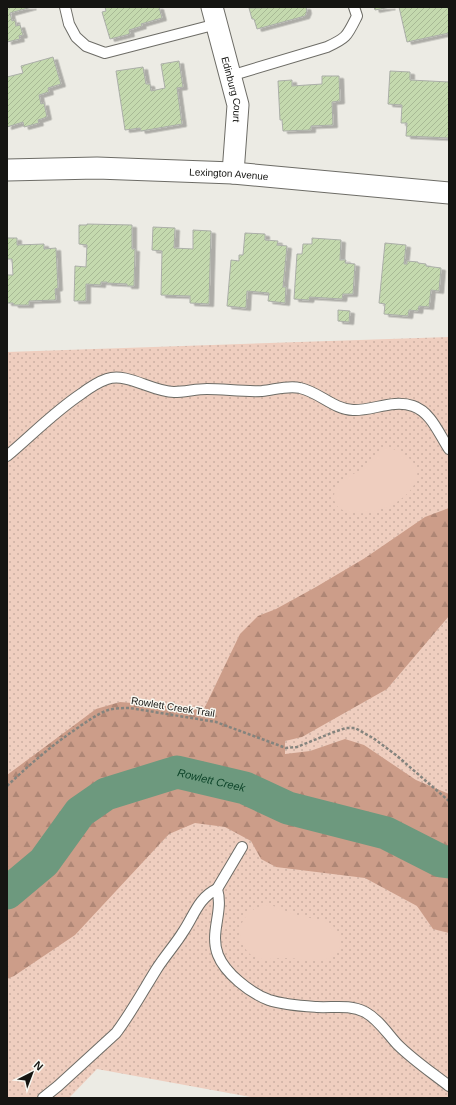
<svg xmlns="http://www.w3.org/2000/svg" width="456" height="1105" viewBox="0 0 456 1105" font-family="Helvetica,sans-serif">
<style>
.grass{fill:url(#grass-dots)}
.forest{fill:url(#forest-firs)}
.garden{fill:#efcebf}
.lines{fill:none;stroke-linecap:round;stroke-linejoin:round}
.river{stroke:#6d997e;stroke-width:33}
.building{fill:url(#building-hatch);stroke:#abaea8;filter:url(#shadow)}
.service-casing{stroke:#6d6c66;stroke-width:12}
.minor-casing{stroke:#6d6c66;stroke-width:23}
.path{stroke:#84847e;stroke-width:2.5;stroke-dasharray:3 2;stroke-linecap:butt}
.service{stroke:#fff;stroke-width:10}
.minor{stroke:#fff;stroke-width:21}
.labels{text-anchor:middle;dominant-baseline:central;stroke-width:3;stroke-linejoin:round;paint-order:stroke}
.street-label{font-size:10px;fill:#151512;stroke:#f9f8f1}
.water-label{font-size:11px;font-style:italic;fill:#0d4429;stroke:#f9f8f1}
</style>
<defs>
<pattern id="grass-dots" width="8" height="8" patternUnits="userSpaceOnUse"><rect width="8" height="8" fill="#efcebf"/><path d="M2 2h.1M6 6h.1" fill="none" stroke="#ccb0a3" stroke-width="1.8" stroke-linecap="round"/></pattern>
<pattern id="forest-firs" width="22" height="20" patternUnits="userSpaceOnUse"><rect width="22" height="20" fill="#cc9d89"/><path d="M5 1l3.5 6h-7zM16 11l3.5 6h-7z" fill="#ae8675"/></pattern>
<pattern id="building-hatch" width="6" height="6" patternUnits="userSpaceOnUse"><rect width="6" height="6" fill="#c4d9ae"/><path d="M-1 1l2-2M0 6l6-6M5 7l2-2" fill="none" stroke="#a8b995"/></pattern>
<filter id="shadow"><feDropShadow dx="4.5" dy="2.5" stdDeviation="0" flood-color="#0004"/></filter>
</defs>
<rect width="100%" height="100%" fill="#ecebe4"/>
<polygon class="grass" points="449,337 449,1098 256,1098 97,1069 69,1098 7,1098 7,352"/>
<polygon class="forest" points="449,508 449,616 387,689 302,737 285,741 285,754 310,751 345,739 364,745 416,780 449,794 449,933 433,929 417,906 365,878 276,867 261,859 251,841 225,827 195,823 169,834 75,935 14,976 7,979 7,775 96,709 120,702 204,709 240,634 258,616 276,609 316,587 365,558 425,517"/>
<g class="garden">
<path d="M 386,448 C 394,448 400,452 406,456 C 430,472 411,496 391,505 C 385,508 378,510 371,512 C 359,515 333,514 334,496 C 334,492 336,488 338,485 C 344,476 356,474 364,468 C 372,462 376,452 386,448 Z"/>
<path d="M 265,905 C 278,905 287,913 299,916 C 311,919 325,918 334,927 C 338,931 340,935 340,941 C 343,961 317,962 303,960 C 296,958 289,958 282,958 C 274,958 262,961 255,957 C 249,955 245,949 243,944 C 239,937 239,930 242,923 C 246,914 255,907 265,905 Z"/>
</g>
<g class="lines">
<path class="river" id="s1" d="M 7,893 L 44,862 L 80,812 L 106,794 L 177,772 L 245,788 L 288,808 L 386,833 L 441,861 L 449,862"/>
</g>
<g class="building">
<polygon points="7,7 32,7 10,13 12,21 15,20 16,26 20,25 23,35 19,36 20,39 7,42"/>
<polygon points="105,7 159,7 162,18 141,24 142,26 129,30 130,34 110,39 102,12 106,11"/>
<polygon points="306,7 307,11 305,16 257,29 254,19 252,19 249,8"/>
<polygon points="374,7 391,7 375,10"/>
<polygon points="399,7 449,7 449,33 407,42"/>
<polygon points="53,57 61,84 48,88 49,92 39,95 41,104 44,103 47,117 38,120 39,123 24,127 23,122 7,127 7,77 23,73 21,66"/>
<polygon points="179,61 183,87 177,88 182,124 141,131 140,128 125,130 116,71 143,67 146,84 150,84 151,91 165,88 161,64"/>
<polygon points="390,71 410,72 410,80 449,82 449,138 406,136 407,123 401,123 402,105 388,104"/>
<polygon points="322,76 339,76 340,101 332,102 333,125 311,126 311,130 283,131 282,120 280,120 278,81 292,80 292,86 322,84"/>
<polygon points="87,224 132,225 132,249 135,249 134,286 127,286 127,284 107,283 107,282 101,282 101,285 86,284 86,301 74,301 75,266 86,267 87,245 79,244 79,225 87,225"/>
<polygon points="153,227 175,228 174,248 193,249 193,230 211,231 209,304 190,303 190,296 161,295 162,251 152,250"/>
<polygon points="245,233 265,234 265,240 278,241 277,245 287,246 283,287 286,287 285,303 268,301 269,293 247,291 246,308 227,306 231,260 239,261 239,255 243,255"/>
<polygon points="7,238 17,238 17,245 44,244 44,249 56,248 58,288 55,289 56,300 29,301 29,305 14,305 13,303 7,303 7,275 13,275 12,259 7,259"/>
<polygon points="312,238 341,240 340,260 346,260 345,263 355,264 353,294 343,294 342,299 310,297 309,300 294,299 297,254 302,254 303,244 312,244"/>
<polygon points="385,243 406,245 404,264 407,264 407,261 418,262 418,263 426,264 426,266 441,268 439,291 431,290 429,307 419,306 418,311 409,310 408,316 384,314 385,304 379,303"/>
<polygon points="338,310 350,311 349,322 338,321"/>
</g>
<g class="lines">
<g class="service-casing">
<g id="service">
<polyline points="65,7 69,24 76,37 86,46 105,53 217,24"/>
<path d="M 230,76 L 327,47 C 347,38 347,36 357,16 L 354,7"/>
<path d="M 7,456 C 32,435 54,412 81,394 C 89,388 98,382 107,379 C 127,372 152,392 174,392 C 185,392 196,389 207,389 C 225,389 243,392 262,391 C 274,390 288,385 300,388 C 319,392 333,409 353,410 C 372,411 393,399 413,406 C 431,412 439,434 449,449"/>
<polyline points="217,889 242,847"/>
<path d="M 43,1098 L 58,1086 L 116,1033 C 131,1013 143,991 156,970 C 164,957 175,945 183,932 C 194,916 198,898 217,889 C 224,912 209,932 218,955 C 225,973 250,993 269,1000 C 284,1005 302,1006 317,1007 C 333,1008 349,1004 365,1012 C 378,1019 387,1033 397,1044 C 413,1060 431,1072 449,1086"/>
</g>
</g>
<g class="minor-casing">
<g id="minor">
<path id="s2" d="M 212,7 L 238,105 L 233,173"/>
<path id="s3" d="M 7,170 L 97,168 L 233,173 L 449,193"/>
</g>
</g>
<path class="path" d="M 7,786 C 29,765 51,746 76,729 C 86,722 95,716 105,711 C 113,708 122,708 130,708 L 216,722 L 286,748 L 297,747 L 334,732 L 346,728 L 355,728 L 373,738 L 396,755 L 449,801"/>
<use href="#service" class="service"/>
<use href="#minor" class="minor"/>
</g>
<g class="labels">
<g class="street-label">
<text stroke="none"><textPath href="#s2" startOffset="85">Edinburg Court</textPath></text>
<text stroke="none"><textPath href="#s3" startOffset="222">Lexington Avenue</textPath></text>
<text transform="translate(173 707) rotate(9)">Rowlett Creek Trail</text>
</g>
<g class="water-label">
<text stroke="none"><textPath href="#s1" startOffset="251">Rowlett Creek</textPath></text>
</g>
</g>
<rect width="456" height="1105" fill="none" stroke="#151512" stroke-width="16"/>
<g transform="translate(32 1073) rotate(42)" stroke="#f9f8f1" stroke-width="3" paint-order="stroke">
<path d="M0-3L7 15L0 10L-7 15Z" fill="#151512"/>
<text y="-6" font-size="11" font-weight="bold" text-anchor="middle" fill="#151512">N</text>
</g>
</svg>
